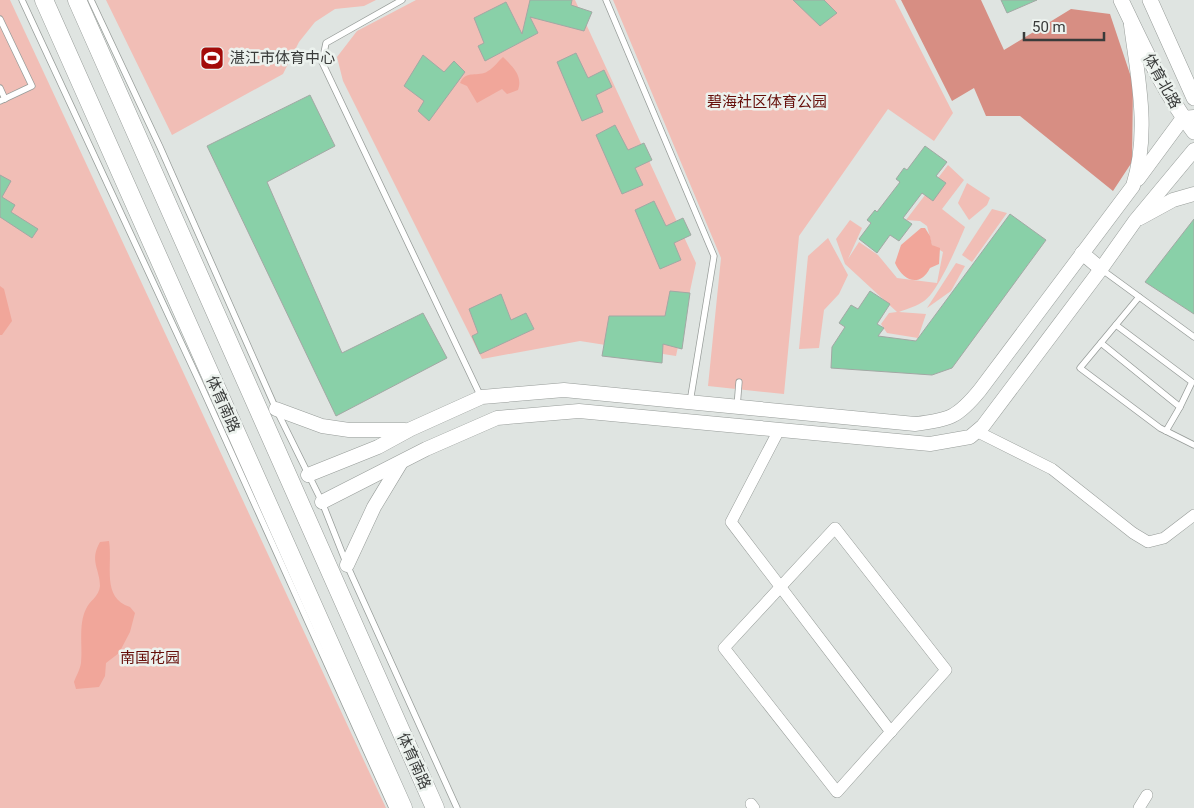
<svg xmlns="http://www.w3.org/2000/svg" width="1194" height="808" viewBox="0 0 1194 808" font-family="Roboto,'Noto Sans SC',sans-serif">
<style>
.green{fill:#f1beb6}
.forest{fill:#d78e83}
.water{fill:#f1a69a}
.building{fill:#89d0a8;stroke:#a2a8a4}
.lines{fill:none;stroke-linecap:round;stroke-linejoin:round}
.service-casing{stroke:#979c99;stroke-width:7}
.minor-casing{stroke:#979c99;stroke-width:12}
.tertiary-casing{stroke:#979c99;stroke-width:15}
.secondary-casing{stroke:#979c99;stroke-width:16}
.primary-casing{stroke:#979c99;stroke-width:19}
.service{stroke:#fff;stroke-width:5.5}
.minor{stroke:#fff;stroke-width:11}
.tertiary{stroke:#fff;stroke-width:14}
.secondary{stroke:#fff;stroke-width:15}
.primary{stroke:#fff;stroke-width:18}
.labels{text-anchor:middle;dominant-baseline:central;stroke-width:5;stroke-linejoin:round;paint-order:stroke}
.poi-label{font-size:15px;fill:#393b3a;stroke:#ecf2ee;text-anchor:start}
.street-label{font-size:15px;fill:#393b3a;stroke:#ecf2ee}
.park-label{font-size:15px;fill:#650e09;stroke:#ecf2ee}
</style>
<rect width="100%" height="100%" fill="#dfe4e1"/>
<g class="green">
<polygon points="0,0 10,0 386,808 0,808"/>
<polygon points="106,0 376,0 364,6 335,9 315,22 299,42 283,74 172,135"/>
<polygon points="416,0 575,0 696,263 676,356 580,341 482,359 343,81 337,57 357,31"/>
<polygon points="613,0 895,0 953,113 934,141 888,109 799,236 784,394 708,386 721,258"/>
<path d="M 948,165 L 964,180 L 942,209 L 965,227 C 958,244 938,292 924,301 C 917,306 907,309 899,312 L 926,314 L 918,338 L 887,333 L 881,324 L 889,313 L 897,312 L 845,264 L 836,239 L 850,220 L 862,228 L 848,259 L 859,242 L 878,255 L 897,278 L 937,283 L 943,252 L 932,245 L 927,226 L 920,221 L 906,220 Z"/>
<polygon points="967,183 990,198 987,205 969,220 958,203"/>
<polygon points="992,209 1007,213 972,262 962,255"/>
<polygon points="828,238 848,275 839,294 824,310 819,348 799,349 808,256"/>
<polygon points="956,263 965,266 951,291 927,308"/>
</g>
<polygon class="forest" points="901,0 981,0 1004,50 1071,9 1110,14 1133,83 1132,162 1113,191 1020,116 986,116 974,88 952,101"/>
<g class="water">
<path d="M 503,57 C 513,67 523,76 518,90 L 507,94 L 502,89 L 477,103 L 467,86 L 460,83 C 466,69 478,78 488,71 C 494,68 498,61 503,57 Z"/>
<path d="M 921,228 L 925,228 L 930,236 L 932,245 L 940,248 L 939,264 L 930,268 C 920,288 903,281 895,263 L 901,245 Z"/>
<polygon points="0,286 4,289 12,321 2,335 0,335"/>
<path d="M 109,541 C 113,565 101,598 130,607 L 135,613 L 130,632 L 119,653 L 106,663 L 105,676 L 99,687 L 76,689 L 74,682 C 76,676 80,670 81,663 C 83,647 78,625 86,609 C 89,601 99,597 100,586 C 100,569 89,561 100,542 Z"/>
</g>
<g class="building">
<polygon points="530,0 572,0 571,5 592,12 584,31 530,17 538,33 485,61 478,46 484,43 474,18 506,2 522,34"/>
<polygon points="793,0 824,0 837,13 820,26"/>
<polygon points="1001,0 1037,0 1007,13"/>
<polygon points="576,53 588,78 604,70 612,87 596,95 603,112 582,121 557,62"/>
<polygon points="423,55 444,72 454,61 465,72 429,121 418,111 424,101 404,86"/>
<polygon points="310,95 335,146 267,182 342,353 423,313 447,358 336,416 207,146"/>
<polygon points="615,125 628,150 644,143 652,160 635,168 643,185 622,194 596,135"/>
<polygon points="925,146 947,162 936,176 946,183 933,201 922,193 903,218 912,224 899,241 890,235 877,253 859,239 871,223 867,220 875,210 877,212 900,182 896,179 904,168 907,170"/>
<polygon points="0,175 11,181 2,197 15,205 11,212 38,229 32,238 0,217"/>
<polygon points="654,201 666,226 683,218 691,235 674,243 681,260 660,269 635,210"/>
<polygon points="1010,214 1046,240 952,368 932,375 831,368 832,347 845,327 839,323 851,305 858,309 870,291 890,304 877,324 884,328 878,336 916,341"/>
<polygon points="1194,219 1194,314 1145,282"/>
<polygon points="670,291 690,293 682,349 663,344 662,363 602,356 609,316 665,316"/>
<polygon points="501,294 511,320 526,313 534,329 480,354 472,336 478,333 469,309"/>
</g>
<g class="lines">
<g class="service-casing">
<g id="service">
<polyline points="22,0 199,381 392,808"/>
<polyline points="91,0 160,147 276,409 322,502 347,565 457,808"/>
<polyline points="402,0 326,43 322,62 481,397"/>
<polyline points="606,0 714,256 690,402"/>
<polyline points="0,19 32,86 0,101"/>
<polyline points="0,88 5,99"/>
<polyline points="1101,269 1194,337"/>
<polyline points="1139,297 1080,368 1160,428 1194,445"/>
<polyline points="1116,325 1192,382 1180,407"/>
<polyline points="1101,343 1180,407 1166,431"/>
<polyline points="737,407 739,382"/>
</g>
</g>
<g class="minor-casing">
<g id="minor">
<polyline points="779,430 731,522 891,732"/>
<polyline points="976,431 1052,469 1133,533 1148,542 1164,538 1194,515"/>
<polygon points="835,528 946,670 837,792 724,648"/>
<polyline points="751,804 754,808"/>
<polyline points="1139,808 1147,795"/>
</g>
</g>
<g class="tertiary-casing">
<g id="tertiary">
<polyline points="1138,179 1183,118 1194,117"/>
<polyline points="1140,218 1173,200 1194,194"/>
<polyline points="1082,253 1101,269"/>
<polyline points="276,409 322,426 349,430 405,430"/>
<path d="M 308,475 L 378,447 L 411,429 L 482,397 L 564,390 L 915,424 C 950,420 958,417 980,390 L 1133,186 C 1150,132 1138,79 1131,25"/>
<polyline points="322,502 426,449 497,418 579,411 930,444 970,437 983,426 1101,269 1135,221 1194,150"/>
<polyline points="347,565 374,507 400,464"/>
</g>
</g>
<g class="secondary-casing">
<g id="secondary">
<path d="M 1121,0 C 1143,46 1163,91 1194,132"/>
<polyline points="1150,0 1194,98"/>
</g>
</g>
<g class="primary-casing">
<g id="primary">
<polyline points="44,0 403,808"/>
<polyline points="77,0 435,808"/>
</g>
</g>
<use href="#service" class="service"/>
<use href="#minor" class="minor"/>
<use href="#tertiary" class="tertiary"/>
<use href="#secondary" class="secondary"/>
<use href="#primary" class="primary"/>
</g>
<defs>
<g id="stadium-square" transform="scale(1.25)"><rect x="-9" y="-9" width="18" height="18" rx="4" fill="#a30b09" stroke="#ecf2ee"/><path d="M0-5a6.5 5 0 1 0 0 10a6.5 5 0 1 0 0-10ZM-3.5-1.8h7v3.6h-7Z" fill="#fff"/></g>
</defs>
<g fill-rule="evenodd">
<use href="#stadium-square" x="212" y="58"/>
</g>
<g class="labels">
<g class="poi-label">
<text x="230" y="58">湛江市体育中心</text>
</g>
<g class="street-label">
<text transform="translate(1162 81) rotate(61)">体育北路</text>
<text transform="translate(223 404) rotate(66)">体育南路</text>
<text transform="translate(414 761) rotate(66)">体育南路</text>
</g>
<g class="park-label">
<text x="767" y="102">碧海社区体育公园</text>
<text x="150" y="658">南国花园</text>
</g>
</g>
<path d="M1024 32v8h80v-8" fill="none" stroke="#393b3a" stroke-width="2.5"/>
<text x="1032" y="32" font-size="15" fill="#393b3a" stroke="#ecf2ee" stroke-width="4" paint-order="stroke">50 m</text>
</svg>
